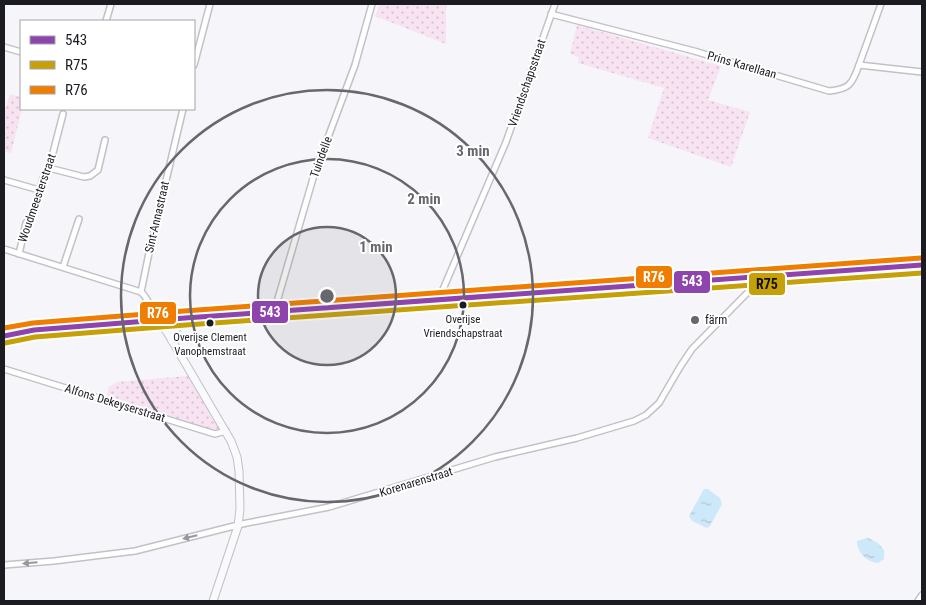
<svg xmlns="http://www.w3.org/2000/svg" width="926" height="605" viewBox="0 0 926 605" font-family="'Roboto Condensed',sans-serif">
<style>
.grass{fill:url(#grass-dots)}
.water{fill:url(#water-ripples)}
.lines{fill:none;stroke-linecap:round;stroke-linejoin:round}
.street-casing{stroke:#c2c1c7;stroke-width:8}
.secondary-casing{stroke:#c2c1c7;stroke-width:9}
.primary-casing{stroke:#d2d2d6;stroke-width:10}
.street{stroke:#fefefe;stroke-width:5}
.secondary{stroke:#f9fafc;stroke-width:7}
.primary{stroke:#f4f6fa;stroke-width:8}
.bus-1-casing{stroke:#fff;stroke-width:9}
.bus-2-casing{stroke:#fff;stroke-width:9}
.bus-3-casing{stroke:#fff;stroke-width:9}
.bus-1{stroke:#8e44ad;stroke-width:5}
.bus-2{stroke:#c6a008;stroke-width:5}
.bus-3{stroke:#ef7d00;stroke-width:5}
.oneway{fill:#98989b}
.ring{fill:none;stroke:#67676e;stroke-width:2.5}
.bus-dot{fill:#1b1b22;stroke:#fff;stroke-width:2}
.poi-dot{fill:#67676e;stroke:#fff;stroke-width:2}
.labels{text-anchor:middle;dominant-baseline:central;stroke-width:4;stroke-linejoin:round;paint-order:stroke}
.bus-label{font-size:11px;fill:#1b1b22;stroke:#fff}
.street-label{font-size:12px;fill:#1b1b22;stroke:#fff}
.poi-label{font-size:12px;fill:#1b1b22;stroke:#fff;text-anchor:start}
.centre{fill:#67676e;stroke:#fff;stroke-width:2.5}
.ring-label{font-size:15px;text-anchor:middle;font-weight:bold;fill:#67676e;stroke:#fff;stroke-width:4;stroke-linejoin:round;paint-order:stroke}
.line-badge{stroke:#fff;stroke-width:2}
.badge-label{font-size:14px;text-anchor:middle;font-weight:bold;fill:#fff}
.pale-badge-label{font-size:14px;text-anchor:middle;font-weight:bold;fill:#111}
</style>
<defs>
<pattern id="grass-dots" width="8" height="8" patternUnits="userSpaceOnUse" patternTransform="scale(1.25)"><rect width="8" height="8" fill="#f7e3f1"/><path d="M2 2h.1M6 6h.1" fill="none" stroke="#d3c2ce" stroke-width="1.8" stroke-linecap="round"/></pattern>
<pattern id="water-ripples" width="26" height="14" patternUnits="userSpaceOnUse" patternTransform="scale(1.25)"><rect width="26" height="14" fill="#cce8f9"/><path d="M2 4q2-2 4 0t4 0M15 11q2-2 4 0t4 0" fill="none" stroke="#afc6d5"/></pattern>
</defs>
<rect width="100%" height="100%" fill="#f5f5fa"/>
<g class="grass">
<polygon points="380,4 448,4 446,9 446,44 375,16"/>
<polygon points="577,25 721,66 708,100 750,112 731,167 648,138 664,88 578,63 579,57 570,54"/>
<polygon points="10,94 21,97 22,109 11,153 4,151 4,113"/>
<polygon points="188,376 220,429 214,432 106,399 109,387 117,382"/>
</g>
<g class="water">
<polygon points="704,489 708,489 720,498 722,504 710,526 707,528 692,521 689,516"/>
<path d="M 868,538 L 878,543 L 884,550 L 884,559 L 878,563 C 867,562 857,553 857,541 Z"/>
</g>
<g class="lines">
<g class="street-casing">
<g id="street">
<path d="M 551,14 L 694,51 L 829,91 C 849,89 852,85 859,65 L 922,72"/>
<polyline points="106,21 111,4"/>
<polyline points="4,47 21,52"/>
<polyline points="194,65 210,4"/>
<polyline points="859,65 881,4"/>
<polyline points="49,168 84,177 90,176 98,170 105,140"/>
<polyline points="4,180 39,190"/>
<polyline points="4,249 141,292"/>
<polyline points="19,254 26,223 33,215 43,178 49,168 63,114"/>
<polyline points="63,267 79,219"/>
<polyline points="441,300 441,294 506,142 555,4"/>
<polyline points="274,312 314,175 355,65 372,4"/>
<path d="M 158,320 C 152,311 149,299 141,292 L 150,248 L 183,109"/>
<polyline points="4,369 215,434 226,431"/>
<polyline points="4,565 54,561 135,551 242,524 329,507 495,457 577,438 634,421 646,415 659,403 680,367 692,349 758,282 759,276"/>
<polyline points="918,601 922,595"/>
</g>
</g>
<g class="secondary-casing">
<g id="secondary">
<polyline points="158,321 167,332 231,441 237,457 239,471 240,509 238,526 213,601"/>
<polyline points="172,341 174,332 185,318"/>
</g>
</g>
<g class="primary-casing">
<polyline id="primary" points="4,336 34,330 185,318 922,265"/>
</g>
<use href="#street" class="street"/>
<use href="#secondary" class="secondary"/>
<use href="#primary" class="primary"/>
<g class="bus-1-casing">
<polyline id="bus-1" points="4,336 34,330 185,318 922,265"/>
</g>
<g class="bus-2-casing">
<polyline id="bus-2" points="5,343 35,337 186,325 922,273"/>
</g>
<g class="bus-3-casing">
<polyline id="bus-3" points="4,328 33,323 184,311 921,258"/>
</g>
<use href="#bus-1" class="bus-1"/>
<use href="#bus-2" class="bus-2"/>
<use href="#bus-3" class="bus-3"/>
</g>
<defs><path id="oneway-solid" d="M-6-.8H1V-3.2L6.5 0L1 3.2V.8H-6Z" transform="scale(1.25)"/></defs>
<g class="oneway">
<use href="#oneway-solid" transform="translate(190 537) rotate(166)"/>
<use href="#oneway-solid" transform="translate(30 563) rotate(175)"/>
</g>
<circle cx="327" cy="296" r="69" fill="#67676e" fill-opacity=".12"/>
<g class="ring">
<circle cx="327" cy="296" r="69"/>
<circle cx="327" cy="296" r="137"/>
<circle cx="327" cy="296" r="206"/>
</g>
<g class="bus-dot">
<circle cx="463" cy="305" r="4.5"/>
<circle cx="210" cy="323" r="4.5"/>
</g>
<circle class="poi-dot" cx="695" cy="320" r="5"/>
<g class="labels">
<g class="bus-label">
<text x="463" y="319">Overijse<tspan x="463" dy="14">Vriendschapstraat</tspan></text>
<text x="210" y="337">Overijse Clement<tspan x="210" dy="14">Vanophemstraat</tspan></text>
</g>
<g class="street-label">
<text transform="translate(742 65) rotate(16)">Prins Karellaan</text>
<text transform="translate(527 83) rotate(-71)">Vriendschapsstraat</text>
<text transform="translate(321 157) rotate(-70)">Tuindelle</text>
<text transform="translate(37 198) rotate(-71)">Woudmeesterstraat</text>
<text transform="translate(157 217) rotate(-77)">Sint-Annastraat</text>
<text transform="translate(115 403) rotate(17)">Alfons Dekeyserstraat</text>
<text transform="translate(416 482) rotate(-17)">Korenarenstraat</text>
</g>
<g class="poi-label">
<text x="705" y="320">färm</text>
</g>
</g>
<circle cx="327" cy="296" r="8" class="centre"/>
<g class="ring-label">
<text x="473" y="156">3 min</text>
<text x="424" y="204">2 min</text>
<text x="376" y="252">1 min</text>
</g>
<g class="line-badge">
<rect x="635" y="265" width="38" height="24" rx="5" fill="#ef7d00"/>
<rect x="673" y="270" width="38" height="24" rx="5" fill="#8e44ad"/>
<rect x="748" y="272" width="38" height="24" rx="5" fill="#c6a008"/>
<rect x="251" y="300" width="38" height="24" rx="5" fill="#8e44ad"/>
<rect x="139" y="301" width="38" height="24" rx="5" fill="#ef7d00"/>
</g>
<g class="badge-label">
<text x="654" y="282">R76</text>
<text x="692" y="286">543</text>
<text x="270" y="317">543</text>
<text x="158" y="318">R76</text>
</g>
<g class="pale-badge-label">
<text x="767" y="289">R75</text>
</g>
<rect width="926" height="605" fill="none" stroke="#1b1b22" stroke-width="10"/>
<rect x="20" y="20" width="175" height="90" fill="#ffffff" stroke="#a4a4a7"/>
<rect x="30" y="36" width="25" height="8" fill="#8e44ad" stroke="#a4a4a7"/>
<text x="65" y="45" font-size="15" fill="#1b1b22">543</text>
<rect x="30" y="61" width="25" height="8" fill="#c6a008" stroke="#a4a4a7"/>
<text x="65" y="70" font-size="15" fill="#1b1b22">R75</text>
<rect x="30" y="86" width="25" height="8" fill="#ef7d00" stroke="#a4a4a7"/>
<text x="65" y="95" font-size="15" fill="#1b1b22">R76</text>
</svg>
